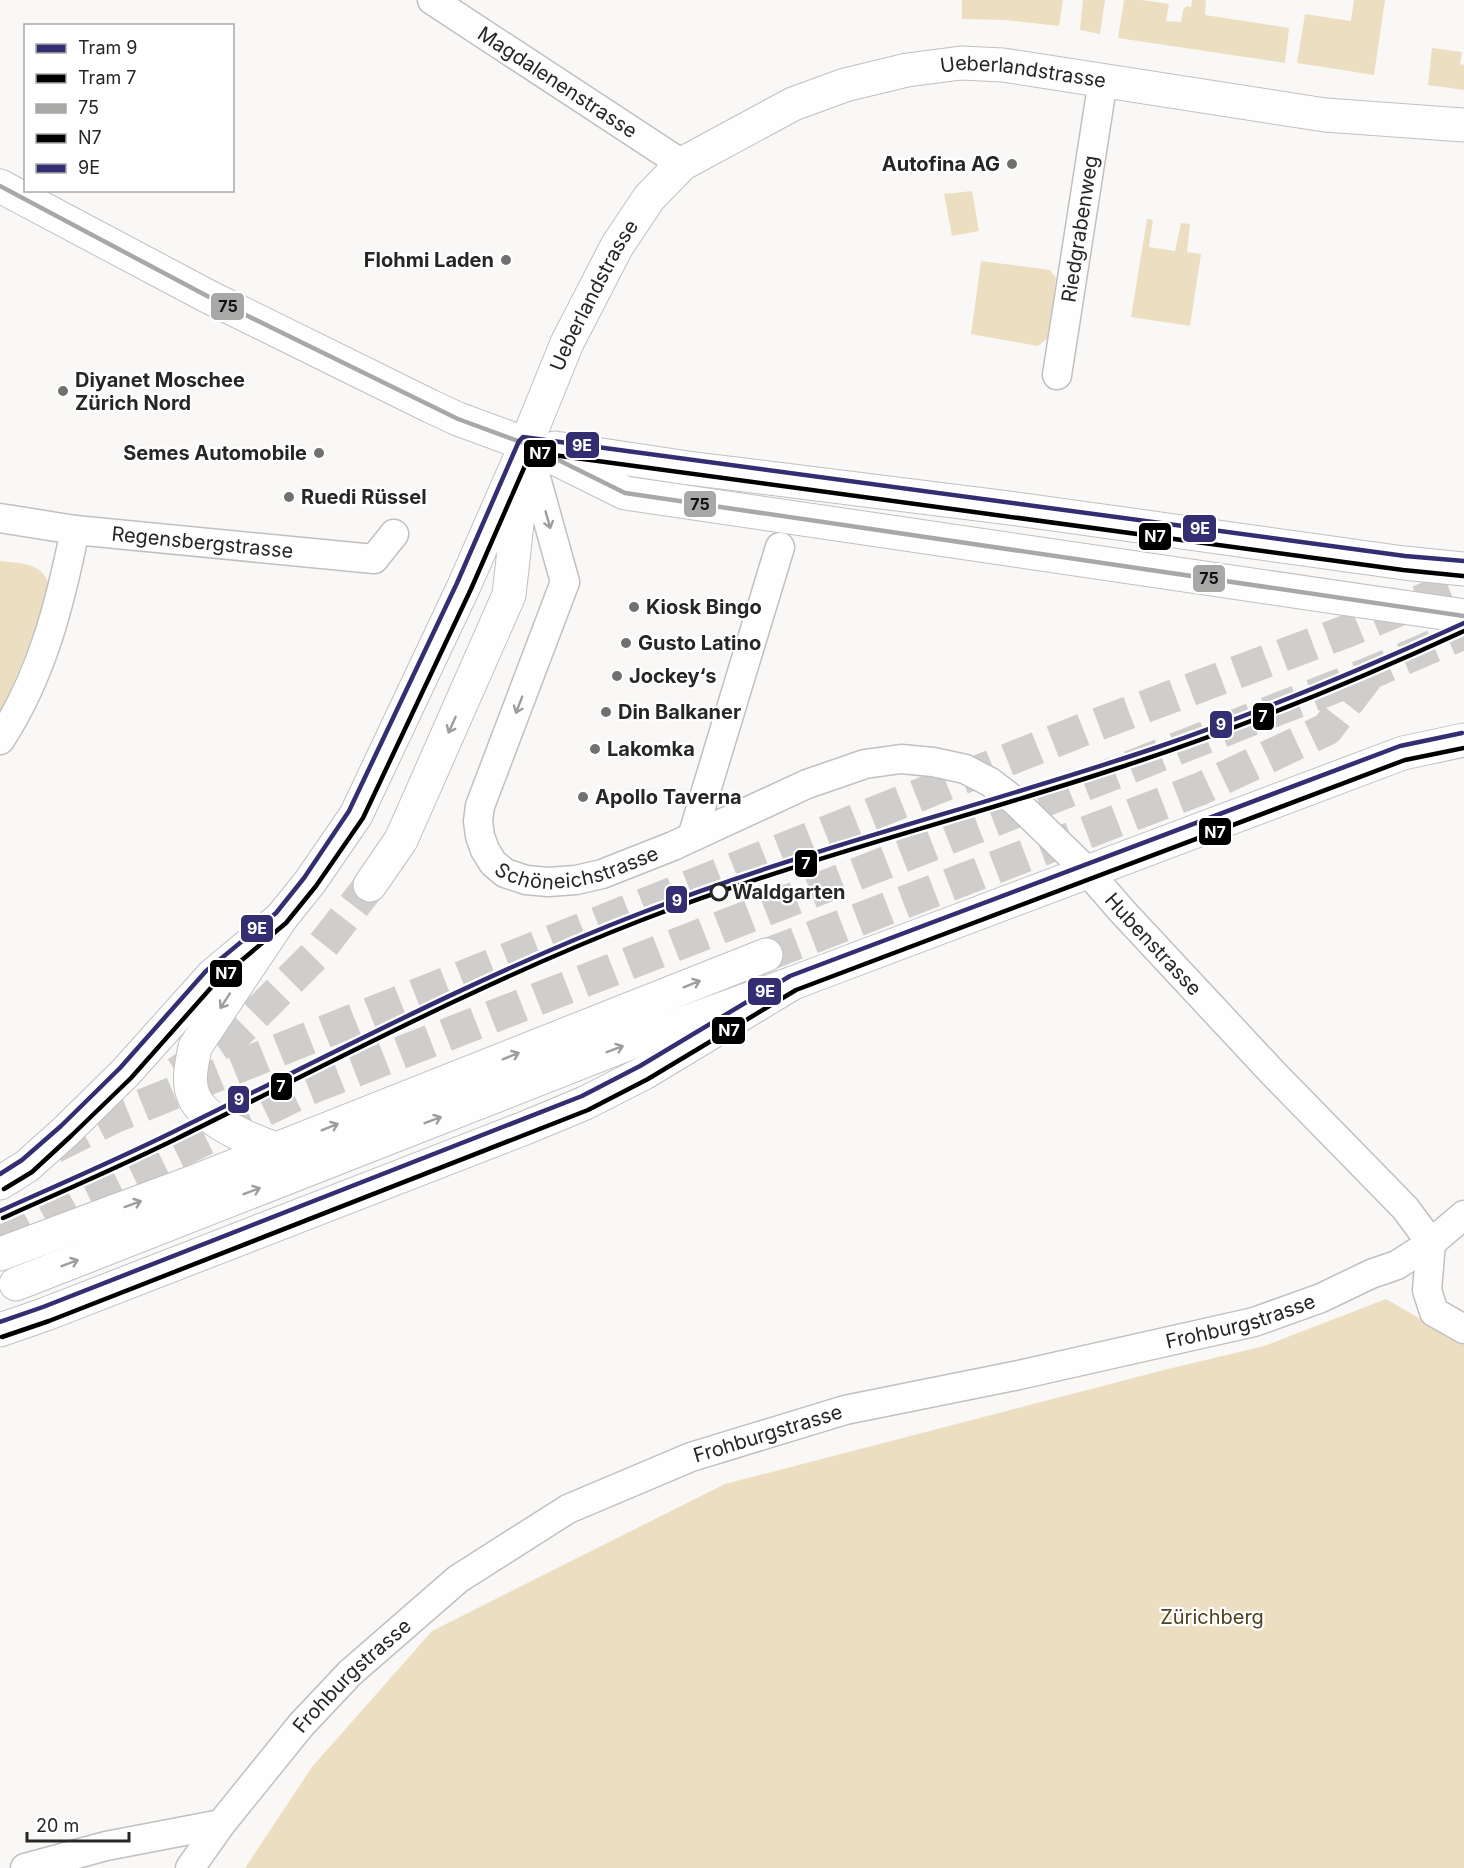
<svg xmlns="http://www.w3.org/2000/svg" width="1464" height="1868" viewBox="0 0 1464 1868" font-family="Inter,sans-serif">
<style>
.green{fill:#ecdfc1}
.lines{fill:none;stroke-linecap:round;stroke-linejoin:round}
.motorway-tunnel{stroke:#d0cecc;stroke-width:33;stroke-dasharray:33 16;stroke-linecap:butt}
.minor-casing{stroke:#c1c0bf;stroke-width:31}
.tertiary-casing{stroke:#c1c0bf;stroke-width:35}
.primary-casing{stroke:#c1c0bf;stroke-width:35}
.motorway-casing{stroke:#c1c0bf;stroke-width:35}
.minor{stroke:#fefefe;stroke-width:28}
.tertiary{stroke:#fefefe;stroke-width:33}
.primary{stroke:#fefefe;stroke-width:33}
.motorway{stroke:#fefefe;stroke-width:33}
.bus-1-casing{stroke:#fff;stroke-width:9}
.bus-2-casing{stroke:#fff;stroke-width:9}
.bus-3-casing{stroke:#fff;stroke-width:9}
.bus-1{stroke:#a8a8a7;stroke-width:4.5}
.bus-2{stroke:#000;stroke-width:4.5}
.bus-3{stroke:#322e71;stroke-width:4.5}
.tram-1-casing{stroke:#fff;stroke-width:9}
.tram-2-casing{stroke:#fff;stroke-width:9}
.tram-1{stroke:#322e71;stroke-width:4.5}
.tram-2{stroke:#000;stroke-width:4.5}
.oneway{stroke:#9d9d9c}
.poi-dot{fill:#70706e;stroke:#fff;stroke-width:2}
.stop-dot{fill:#fff;stroke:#262624;stroke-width:3}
.labels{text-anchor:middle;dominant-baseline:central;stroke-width:4.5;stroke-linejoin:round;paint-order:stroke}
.street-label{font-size:20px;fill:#262624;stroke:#fff}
.poi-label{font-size:20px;font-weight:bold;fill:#262624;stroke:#fff;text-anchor:start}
.stop-label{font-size:20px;font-weight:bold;fill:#262624;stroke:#fff;text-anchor:start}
.park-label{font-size:20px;fill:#4f401b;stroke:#fff}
.line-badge{stroke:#fff;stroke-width:2}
.badge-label{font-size:16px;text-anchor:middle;font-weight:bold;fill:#fff}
.pale-badge-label{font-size:16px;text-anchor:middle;font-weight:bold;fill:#111}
</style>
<rect width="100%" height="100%" fill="#faf8f6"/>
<g class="green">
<polygon points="962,0 1063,0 1059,26 1005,20 962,19"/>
<polygon points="1083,0 1105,0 1100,34 1080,30"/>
<polygon points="1124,0 1142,0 1169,4 1166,21 1181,22 1183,10 1187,6 1191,7 1192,0 1206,0 1205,15 1289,28 1285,63 1118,38"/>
<polygon points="1354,0 1385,0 1374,75 1297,63 1305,14 1351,21"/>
<polygon points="1432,48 1462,52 1460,64 1464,65 1464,90 1428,85"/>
<polygon points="972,191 979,231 952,236 944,194"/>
<polygon points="1147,219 1153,220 1149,247 1175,251 1181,223 1190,224 1187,252 1201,254 1190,326 1131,317"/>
<polygon points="981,261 1050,270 1056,278 1049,337 1038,346 971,334"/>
<path d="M 0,561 C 27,564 50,563 50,597 L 0,715 Z"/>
<polygon points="1386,1299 1464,1344 1464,1868 245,1868 312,1767 432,1631 725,1484 1164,1370 1264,1346"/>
</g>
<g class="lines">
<g class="motorway-tunnel">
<polyline points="766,955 1200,789 1327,729 1370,673"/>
<polyline points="177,1073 238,1032 317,953 370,885"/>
<polyline points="54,1147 114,1117 294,1044 1085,729 1350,630 1464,583"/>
<polyline points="2,1242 75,1202 308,1089 1370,673 1464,633"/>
</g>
<g class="minor-casing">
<g id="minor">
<path id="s1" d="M 432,0 L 682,164"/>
<path id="s2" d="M 1057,375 L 1103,80"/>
<path id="s3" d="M 528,449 L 565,582 L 480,806 L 478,821 L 480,836 L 485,850 L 493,863 L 505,873 L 526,880 L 548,882 L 576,880 L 602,874 L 673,846 L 807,784 L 865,764 L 901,759 L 933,762 L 965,769 L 990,782 L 1015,801 L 1088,872 L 1122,911 L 1273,1073 L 1405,1208 L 1431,1243 L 1427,1290 L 1434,1312 L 1464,1329"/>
<path id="s4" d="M 0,518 L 75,530 L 374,559 L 394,534"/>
<path d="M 0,740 C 42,676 60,604 75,530"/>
<polyline points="692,837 780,547"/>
<polyline points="25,1868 106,1846 221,1824"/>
<path id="s5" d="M 190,1868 L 221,1824 L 301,1725 L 350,1673 L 458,1579 L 568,1509 L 691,1457 L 845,1410 L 1019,1375 L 1254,1322 L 1321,1298 L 1371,1274 L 1397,1265 L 1431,1243 L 1464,1215"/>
</g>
</g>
<g class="tertiary-casing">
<g id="tertiary">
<path id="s6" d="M 0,186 L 209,297 L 430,406 L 458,419 L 526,444 L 567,343 L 617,246 L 649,198 L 682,164 L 793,104 L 845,85 L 907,70 L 961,63 L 1003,65 L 1325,115 L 1464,125"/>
</g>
</g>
<g class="primary-casing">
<g id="primary">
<polyline points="526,444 625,493 1464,616"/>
<polyline points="555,448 688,468 1017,509 1404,563 1464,569"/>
<polyline points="0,1183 27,1166 66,1131 125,1073 212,976 281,918 310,882 356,815 464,586 521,456"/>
<polyline points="0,1330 46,1314 525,1128 585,1103 644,1073 793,983 1403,753 1464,740"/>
</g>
</g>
<g class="motorway-casing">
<g id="motorway">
<polyline points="370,885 401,840 509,595 526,444"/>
<path d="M 275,1149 C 251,1140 205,1122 194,1097 C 187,1082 192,1063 195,1047 L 281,918"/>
<polyline points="0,1254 196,1181 766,955"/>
<polyline points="16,1284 648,1036 793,983"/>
</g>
</g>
<use href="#minor" class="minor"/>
<use href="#tertiary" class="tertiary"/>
<use href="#primary" class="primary"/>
<use href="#motorway" class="motorway"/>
<g class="bus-1-casing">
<polyline id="bus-1" points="0,186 209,297 458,419 526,444 625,493 1464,616"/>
</g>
<g class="bus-2-casing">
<g id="bus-2">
<polyline points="4,1189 32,1172 71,1136 131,1078 217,981 286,923 316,886 363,818 471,589 531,452 1403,570 1463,576"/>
<polyline points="2,1337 49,1321 588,1110 648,1079 796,990 1405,760 1464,748"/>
</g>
</g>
<g class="bus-3-casing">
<g id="bus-3">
<polyline points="0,1174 22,1160 61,1126 120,1068 206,971 276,913 304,878 349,811 457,583 519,441 523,437 1405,556 1464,561"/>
<polyline points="0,1322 43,1307 582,1096 640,1066 790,976 1400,746 1462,733"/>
</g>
</g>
<use href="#bus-1" class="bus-1"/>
<use href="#bus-2" class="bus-2"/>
<use href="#bus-3" class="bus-3"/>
<g class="tram-1-casing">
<path id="tram-1" d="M 0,1211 C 58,1185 116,1160 173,1132 C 328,1056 480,975 641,913 C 809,848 984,806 1155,748 C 1260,712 1363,669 1464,623"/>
</g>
<g class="tram-2-casing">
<path id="tram-2" d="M 3,1218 C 61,1192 119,1167 176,1139 C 330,1063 482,982 642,920 C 798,860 960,820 1118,768 C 1236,730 1351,683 1464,631"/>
</g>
<use href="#tram-1" class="tram-1"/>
<use href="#tram-2" class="tram-2"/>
</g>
<defs><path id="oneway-shaft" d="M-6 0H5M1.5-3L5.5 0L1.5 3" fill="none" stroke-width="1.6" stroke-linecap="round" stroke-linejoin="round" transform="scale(1.5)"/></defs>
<g class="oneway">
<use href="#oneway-shaft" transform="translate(548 520) rotate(74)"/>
<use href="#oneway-shaft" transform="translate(519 705) rotate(111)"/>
<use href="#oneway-shaft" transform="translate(452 725) rotate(114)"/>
<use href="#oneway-shaft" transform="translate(692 984) rotate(-22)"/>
<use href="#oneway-shaft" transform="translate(225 1001) rotate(123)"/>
<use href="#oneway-shaft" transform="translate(615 1049) rotate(-21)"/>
<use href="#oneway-shaft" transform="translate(511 1056) rotate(-22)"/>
<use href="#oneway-shaft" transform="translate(433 1120) rotate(-21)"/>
<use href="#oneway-shaft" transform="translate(330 1127) rotate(-22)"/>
<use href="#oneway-shaft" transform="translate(252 1191) rotate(-21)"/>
<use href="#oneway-shaft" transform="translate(133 1204) rotate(-20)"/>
<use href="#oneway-shaft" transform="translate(70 1263) rotate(-21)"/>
</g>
<g class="poi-dot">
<circle cx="1012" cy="164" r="6"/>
<circle cx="506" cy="260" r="6"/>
<circle cx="63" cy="391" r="6"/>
<circle cx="319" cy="453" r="6"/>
<circle cx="289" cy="497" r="6"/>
<circle cx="634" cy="607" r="6"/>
<circle cx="626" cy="643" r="6"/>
<circle cx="617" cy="676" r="6"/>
<circle cx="606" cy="712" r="6"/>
<circle cx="595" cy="749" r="6"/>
<circle cx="583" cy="797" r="6"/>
</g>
<circle class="stop-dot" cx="719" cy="892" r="8"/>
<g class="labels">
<g class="street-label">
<text stroke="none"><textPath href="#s6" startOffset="1272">Ueberlandstrasse</textPath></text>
<text stroke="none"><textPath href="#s1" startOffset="150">Magdalenenstrasse</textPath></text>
<text stroke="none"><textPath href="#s2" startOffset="148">Riedgrabenweg</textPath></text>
<text stroke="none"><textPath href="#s6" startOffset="750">Ueberlandstrasse</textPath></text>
<text stroke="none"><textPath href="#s4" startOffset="204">Regensbergstrasse</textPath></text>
<text stroke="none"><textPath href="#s3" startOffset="528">Schöneichstrasse</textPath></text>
<text stroke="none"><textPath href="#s3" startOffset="1198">Hubenstrasse</textPath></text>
<text stroke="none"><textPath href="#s5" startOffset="1226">Frohburgstrasse</textPath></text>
<text stroke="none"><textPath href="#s5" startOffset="740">Frohburgstrasse</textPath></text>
<text stroke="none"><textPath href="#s5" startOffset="252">Frohburgstrasse</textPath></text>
</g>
<g class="poi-label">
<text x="1000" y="164" text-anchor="end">Autofina AG</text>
<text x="494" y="260" text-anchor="end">Flohmi Laden</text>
<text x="75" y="380">Diyanet Moschee<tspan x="75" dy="23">Zürich Nord</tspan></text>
<text x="307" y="453" text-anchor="end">Semes Automobile</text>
<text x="301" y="497">Ruedi Rüssel</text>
<text x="646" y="607">Kiosk Bingo</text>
<text x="638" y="643">Gusto Latino</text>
<text x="629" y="676">Jockey‘s</text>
<text x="618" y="712">Din Balkaner</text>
<text x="607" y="749">Lakomka</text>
<text x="595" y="797">Apollo Taverna</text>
</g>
<g class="stop-label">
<text x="732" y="892">Waldgarten</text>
</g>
<g class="park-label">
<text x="1212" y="1617">Zürichberg</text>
</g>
</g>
<g class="line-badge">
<rect x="210" y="292" width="35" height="29" rx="6" fill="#a8a8a7"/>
<rect x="565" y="431" width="35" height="28" rx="6" fill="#322e71"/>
<rect x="523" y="439" width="34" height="29" rx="6" fill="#000"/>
<rect x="683" y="490" width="34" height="28" rx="6" fill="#a8a8a7"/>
<rect x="1182" y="514" width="35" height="29" rx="6" fill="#322e71"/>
<rect x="1138" y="522" width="34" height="29" rx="6" fill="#000"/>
<rect x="1192" y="564" width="34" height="29" rx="6" fill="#a8a8a7"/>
<rect x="1252" y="702" width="23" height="29" rx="6" fill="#000"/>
<rect x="1209" y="710" width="24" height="29" rx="6" fill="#322e71"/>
<rect x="1198" y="817" width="34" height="29" rx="6" fill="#000"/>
<rect x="794" y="849" width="24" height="29" rx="6" fill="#000"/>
<rect x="665" y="885" width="23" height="29" rx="6" fill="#322e71"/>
<rect x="240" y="914" width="34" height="29" rx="6" fill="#322e71"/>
<rect x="209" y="959" width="34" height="29" rx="6" fill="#000"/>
<rect x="747" y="977" width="35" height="29" rx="6" fill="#322e71"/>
<rect x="711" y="1016" width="35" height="29" rx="6" fill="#000"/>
<rect x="270" y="1072" width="23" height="29" rx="6" fill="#000"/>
<rect x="227" y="1085" width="23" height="29" rx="6" fill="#322e71"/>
</g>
<g class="badge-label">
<text x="582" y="451">9E</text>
<text x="540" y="459">N7</text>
<text x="1200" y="534">9E</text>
<text x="1155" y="542">N7</text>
<text x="1263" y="722">7</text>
<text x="1221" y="730">9</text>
<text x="1215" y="838">N7</text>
<text x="806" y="869">7</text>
<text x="677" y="906">9</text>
<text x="257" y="934">9E</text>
<text x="226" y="979">N7</text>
<text x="765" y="997">9E</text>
<text x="729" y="1036">N7</text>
<text x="281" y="1092">7</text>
<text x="239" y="1105">9</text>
</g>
<g class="pale-badge-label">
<text x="228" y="312">75</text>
<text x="700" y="510">75</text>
<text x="1209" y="584">75</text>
</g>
<rect x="24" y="24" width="210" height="168" fill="#ffffff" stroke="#a8a8a7" stroke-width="1.5"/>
<rect x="36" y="44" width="30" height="9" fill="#322e71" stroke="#a8a8a7" stroke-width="1.5"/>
<text x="78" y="54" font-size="18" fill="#262624">Tram 9</text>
<rect x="36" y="74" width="30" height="9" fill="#000000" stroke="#a8a8a7" stroke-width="1.5"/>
<text x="78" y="84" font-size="18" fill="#262624">Tram 7</text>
<rect x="36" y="104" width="30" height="9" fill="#a8a8a7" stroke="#a8a8a7" stroke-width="1.5"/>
<text x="78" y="114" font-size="18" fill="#262624">75</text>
<rect x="36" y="134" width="30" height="9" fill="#000000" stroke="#a8a8a7" stroke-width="1.5"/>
<text x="78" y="144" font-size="18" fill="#262624">N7</text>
<rect x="36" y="164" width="30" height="9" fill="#322e71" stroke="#a8a8a7" stroke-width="1.5"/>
<text x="78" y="174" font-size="18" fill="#262624">9E</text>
<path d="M27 1832v9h102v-9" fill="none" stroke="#262624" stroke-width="3"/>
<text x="36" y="1832" font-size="18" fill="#262624" stroke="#ffffff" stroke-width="4.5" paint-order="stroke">20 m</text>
</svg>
